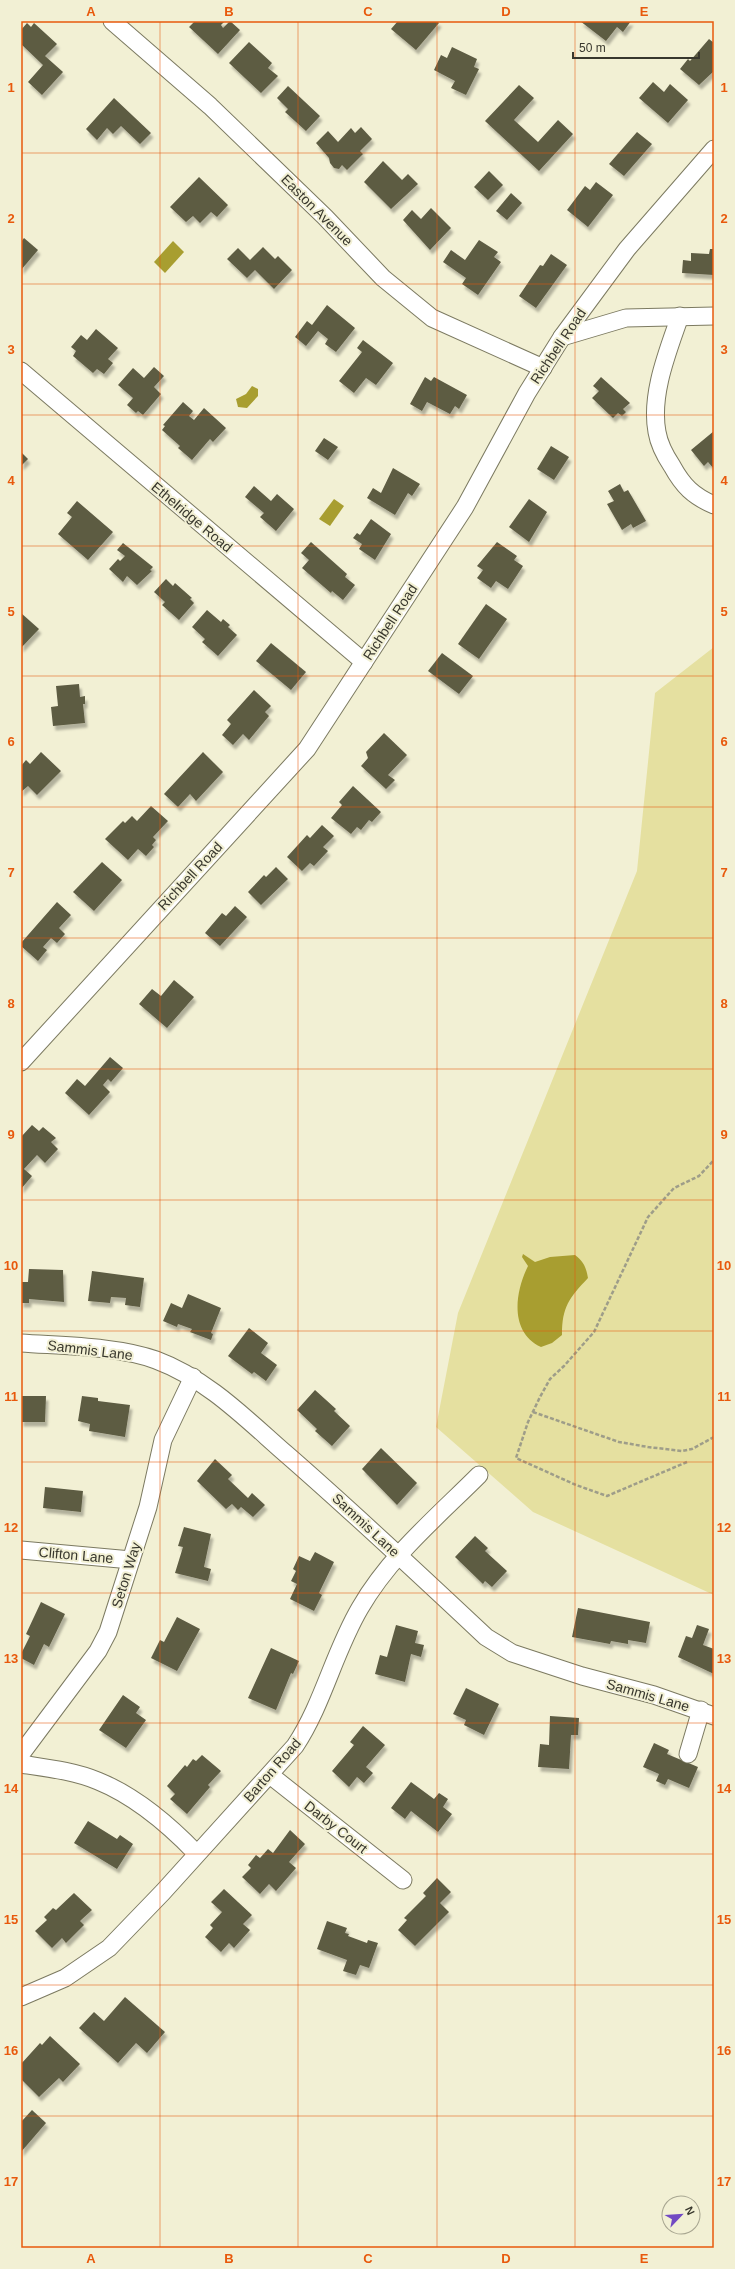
<svg xmlns="http://www.w3.org/2000/svg" width="735" height="2269" viewBox="0 0 735 2269" font-family="Arial,sans-serif">
<style>
.green{fill:#e5e0a0}
.water{fill:#a89e30}
.building{fill:#5d5b43;filter:url(#shadow)}
.lines{fill:none;stroke-linecap:round;stroke-linejoin:round}
.minor-casing{stroke:#7c7a61;stroke-width:19}
.path{stroke:#9e9d89;stroke-width:2.5;stroke-dasharray:4 2;stroke-linecap:butt}
.minor{stroke:#fff;stroke-width:17}
.grid{fill:none;stroke:#e8590c;stroke-width:1;stroke-opacity:0.55}
.labels{text-anchor:middle;dominant-baseline:central;stroke-width:4;stroke-linejoin:round;paint-order:stroke}
.street-label{font-size:14px;fill:#38372d;stroke:#f2f0d4}
.neatline{fill:none;stroke:#e8590c;stroke-width:1.5}
.grid-label{font-size:13px;text-anchor:middle;font-weight:bold;fill:#e8590c}
</style>
<defs>
<filter id="shadow"><feDropShadow dx="2.5" dy="4.5" stdDeviation="1" flood-color="#0004"/></filter>
</defs>
<rect width="100%" height="100%" fill="#f2f0d4"/>
<polygon class="green" points="714,647 714,1595 533,1512 436,1427 458,1313 637,871 655,693"/>
<g class="water">
<polygon points="173,241 184,252 165,273 154,262"/>
<polygon points="252,386 258,389 258,396 247,408 238,407 236,399 246,394"/>
<polygon points="334,499 344,506 330,526 319,519"/>
<path d="M 523,1254 L 535,1262 L 550,1257 L 575,1255 C 584,1262 586,1267 588,1278 C 569,1298 562,1307 562,1335 L 552,1343 L 541,1347 C 509,1332 515,1292 528,1266 L 522,1257 Z"/>
</g>
<g class="building">
<polygon points="195,21 225,21 221,25 223,28 230,21 240,30 218,54 189,27"/>
<polygon points="398,21 437,21 439,23 416,50 391,29"/>
<polygon points="580,21 631,21 623,32 617,27 606,41"/>
<polygon points="27,23 31,27 34,23 57,44 45,56 63,72 42,95 28,82 43,65 21,44 21,30"/>
<polygon points="709,39 714,43 714,71 699,85 680,69 688,59 690,61"/>
<polygon points="249,42 272,63 268,68 278,76 261,93 229,63"/>
<polygon points="452,47 477,59 474,67 479,69 466,95 451,88 455,81 434,70 441,55 447,58"/>
<polygon points="653,82 664,92 670,84 688,100 668,123 639,98"/>
<polygon points="519,85 534,98 514,120 538,142 558,120 573,134 539,171 485,121"/>
<polygon points="288,86 320,116 306,131 285,112 288,109 277,98"/>
<polygon points="114,98 151,133 140,144 121,126 113,134 107,128 97,140 86,129"/>
<polygon points="361,127 372,139 360,151 363,154 347,170 342,165 339,169 334,168 330,163 329,158 316,143 328,131 338,142 351,128 355,133"/>
<polygon points="637,132 652,144 624,176 609,164"/>
<polygon points="383,161 402,180 408,174 418,184 391,209 364,182"/>
<polygon points="489,171 503,185 488,200 474,187"/>
<polygon points="199,177 228,205 217,217 211,212 200,223 193,216 186,222 170,207"/>
<polygon points="596,182 613,195 588,227 567,210 585,186 590,190"/>
<polygon points="511,193 522,203 507,220 496,211"/>
<polygon points="431,208 451,228 430,250 403,220 412,210 421,219"/>
<polygon points="24,238 38,250 21,270 21,242"/>
<polygon points="479,240 498,252 494,257 501,262 478,295 462,284 466,278 443,262 451,250 465,260"/>
<polygon points="263,247 275,259 278,256 292,270 274,289 255,270 247,278 227,259 238,248 250,260"/>
<polygon points="710,249 714,249 714,275 682,273 683,260 691,261 691,253 709,254"/>
<polygon points="551,254 567,265 536,308 519,296 540,265 543,266"/>
<polygon points="327,305 355,328 336,352 325,344 328,339 318,331 306,346 295,337 307,321 312,325"/>
<polygon points="96,329 118,348 108,359 113,363 104,374 97,369 93,373 73,356 76,351 71,347 81,335 87,340"/>
<polygon points="363,340 393,363 376,385 366,378 354,393 339,381 362,352 357,348"/>
<polygon points="154,367 164,376 154,387 161,394 143,415 138,411 136,413 127,405 133,398 118,385 133,368 144,378"/>
<polygon points="425,377 431,381 434,377 467,395 459,409 455,406 450,414 427,402 422,411 410,404"/>
<polygon points="601,377 630,403 623,409 626,412 622,416 618,413 613,418 592,398 599,391 593,386"/>
<polygon points="183,402 193,411 189,416 194,420 204,408 226,428 213,442 210,439 192,460 178,448 180,446 162,430 165,426 163,425"/>
<polygon points="714,431 714,469 708,462 704,466 691,450"/>
<polygon points="324,438 338,447 328,460 315,451"/>
<polygon points="551,446 569,457 554,480 537,469"/>
<polygon points="21,452 28,459 21,466"/>
<polygon points="393,468 420,484 412,496 408,493 395,515 367,498 373,488 381,493"/>
<polygon points="620,484 624,492 628,490 646,521 633,528 631,524 622,530 607,504 614,501 608,491"/>
<polygon points="254,486 271,501 277,494 294,509 276,531 260,517 264,513 245,497"/>
<polygon points="529,499 547,512 529,542 509,527"/>
<polygon points="77,501 113,532 88,560 58,534 72,517 67,513"/>
<polygon points="371,519 391,534 375,560 359,549 362,544 353,538 357,533 360,535"/>
<polygon points="311,542 347,574 345,577 355,585 343,600 332,591 331,593 302,568 309,560 301,553"/>
<polygon points="497,542 517,556 514,560 523,566 508,589 496,581 491,588 477,578 483,570 477,566"/>
<polygon points="123,543 153,567 150,570 152,571 137,585 127,576 123,582 109,569 118,559 120,561 125,556 117,550"/>
<polygon points="166,579 173,586 175,583 192,598 190,599 194,603 179,620 162,605 165,602 154,592"/>
<polygon points="486,604 507,619 479,659 458,644"/>
<polygon points="207,610 221,622 223,619 230,625 228,627 237,635 218,656 202,642 205,639 192,627"/>
<polygon points="21,613 39,629 21,648"/>
<polygon points="271,643 306,672 291,690 256,661"/>
<polygon points="442,653 473,676 459,694 428,671"/>
<polygon points="79,684 80,697 85,696 85,704 83,704 85,723 53,726 51,707 58,706 56,686"/>
<polygon points="254,690 271,706 265,712 269,716 249,740 243,734 233,745 222,735 231,724 227,720"/>
<polygon points="384,733 407,755 388,775 395,780 386,789 361,766 368,758 366,752"/>
<polygon points="41,752 61,771 37,795 28,786 21,792 21,766 26,760 30,764"/>
<polygon points="203,752 223,772 196,801 190,794 178,807 164,794"/>
<polygon points="353,786 381,812 372,822 369,820 361,830 357,827 351,834 331,818 342,805 339,802"/>
<polygon points="151,806 168,821 153,837 156,840 152,845 154,847 146,856 138,849 128,860 105,839 123,821 125,823 132,816 137,821"/>
<polygon points="322,825 334,836 323,847 328,851 314,866 310,863 302,871 287,857 307,835 310,838"/>
<polygon points="102,862 122,880 94,911 73,892"/>
<polygon points="276,867 288,879 261,905 248,892 264,875 266,877"/>
<polygon points="57,902 71,915 59,928 65,934 57,943 51,938 43,947 47,950 38,961 21,946 21,943"/>
<polygon points="235,906 247,917 220,946 205,933 222,913 226,916"/>
<polygon points="174,980 194,997 167,1028 139,1004 152,989 161,996"/>
<polygon points="110,1057 123,1068 111,1082 108,1079 103,1085 110,1092 89,1115 65,1093 77,1079 85,1086"/>
<polygon points="32,1125 39,1131 43,1127 56,1138 51,1142 58,1149 45,1163 37,1155 24,1169 32,1176 21,1189 21,1137"/>
<polygon points="29,1269 63,1270 64,1302 29,1299 29,1303 21,1303 21,1282 28,1282"/>
<polygon points="92,1271 144,1278 140,1307 125,1305 126,1298 111,1297 110,1303 88,1301"/>
<polygon points="188,1294 221,1308 211,1333 213,1334 211,1340 190,1332 192,1329 178,1324 177,1327 163,1321 171,1303 182,1308"/>
<polygon points="249,1328 268,1343 261,1353 277,1365 266,1381 254,1372 252,1374 228,1356"/>
<polygon points="315,1390 336,1409 334,1411 350,1426 332,1446 315,1431 317,1429 297,1410"/>
<polygon points="21,1396 46,1396 45,1422 21,1422"/>
<polygon points="82,1396 98,1398 98,1401 130,1405 125,1437 89,1431 90,1424 78,1421"/>
<polygon points="381,1448 417,1483 397,1505 362,1469"/>
<polygon points="215,1459 232,1475 228,1479 248,1498 252,1493 265,1505 253,1517 241,1507 238,1510 232,1504 226,1509 197,1481"/>
<polygon points="45,1487 83,1491 81,1512 43,1508"/>
<polygon points="184,1527 211,1534 204,1567 211,1569 208,1581 175,1573 183,1547 178,1546"/>
<polygon points="475,1536 488,1548 485,1551 507,1571 492,1587 485,1581 483,1584 455,1557"/>
<polygon points="315,1552 334,1562 319,1593 322,1595 314,1611 290,1599 297,1584 291,1581 296,1571 293,1569 299,1556 310,1561"/>
<polygon points="41,1602 65,1614 49,1647 44,1644 34,1665 21,1658 21,1654 30,1636 26,1634"/>
<polygon points="578,1608 650,1622 646,1643 628,1640 628,1644 611,1641 610,1644 572,1637"/>
<polygon points="177,1617 200,1629 177,1671 151,1658 160,1640 164,1642"/>
<polygon points="396,1625 418,1631 415,1643 424,1645 421,1657 411,1654 405,1682 375,1674 380,1655 387,1657"/>
<polygon points="697,1625 709,1629 703,1645 714,1649 714,1674 678,1657 686,1636 692,1638"/>
<polygon points="271,1648 299,1661 293,1674 291,1673 276,1710 248,1698"/>
<polygon points="466,1688 499,1704 484,1735 464,1725 466,1720 453,1714"/>
<polygon points="123,1695 140,1707 136,1713 146,1720 126,1748 99,1730"/>
<polygon points="550,1716 579,1718 578,1735 571,1735 569,1769 538,1767 540,1744 549,1745"/>
<polygon points="363,1726 385,1745 366,1767 373,1773 364,1783 357,1777 349,1787 332,1771 354,1745 350,1742"/>
<polygon points="654,1743 669,1750 667,1754 698,1767 689,1788 668,1779 665,1785 656,1781 659,1774 643,1767"/>
<polygon points="202,1755 221,1771 208,1785 210,1787 187,1814 170,1799 175,1794 167,1786 185,1765 187,1767 193,1759 196,1761"/>
<polygon points="411,1782 434,1799 439,1793 448,1799 443,1807 452,1814 438,1832 411,1811 405,1819 391,1808"/>
<polygon points="88,1821 117,1839 120,1835 133,1844 117,1869 74,1843"/>
<polygon points="290,1830 305,1844 289,1862 296,1868 276,1891 269,1884 260,1894 242,1877 251,1868 248,1865 256,1855 260,1858 268,1849 273,1853"/>
<polygon points="437,1878 451,1892 440,1903 449,1912 415,1946 398,1930 407,1920 404,1918 426,1896 423,1893"/>
<polygon points="224,1889 252,1915 243,1924 250,1930 234,1948 229,1943 221,1952 205,1937 213,1928 210,1925 222,1912 211,1902"/>
<polygon points="74,1893 92,1910 80,1921 84,1925 66,1943 62,1938 52,1948 35,1931 47,1920 44,1917 53,1908 56,1910"/>
<polygon points="327,1921 347,1928 345,1933 349,1934 348,1936 367,1943 368,1940 378,1943 369,1968 360,1965 356,1975 343,1971 347,1960 317,1949"/>
<polygon points="125,1997 165,2032 147,2053 136,2043 118,2063 79,2028 94,2012 104,2021"/>
<polygon points="50,2036 80,2064 63,2082 59,2078 39,2097 21,2079 21,2064 40,2043 42,2045"/>
<polygon points="32,2110 46,2123 21,2152 21,2122"/>
</g>
<g class="lines">
<g class="minor-casing">
<g id="minor">
<polyline points="112,21 210,106 325,217 383,278 432,318 543,368"/>
<path d="M 680,316 C 668,351 650,394 657,432 C 659,444 666,457 672,466 C 683,486 693,496 714,505"/>
<polyline points="562,337 626,318 714,316"/>
<polyline points="21,371 364,662"/>
<polyline points="21,1062 307,749 465,507 527,393 562,337 627,249 714,149"/>
<path d="M 21,1343 C 62,1346 118,1346 156,1360 C 207,1379 245,1418 285,1453 C 354,1513 420,1575 486,1637 L 512,1653 L 582,1676 L 654,1695 L 714,1716"/>
<polyline points="21,1550 131,1560"/>
<polyline points="21,1754 98,1651 108,1632 148,1507 163,1440 193,1377"/>
<polyline points="688,1754 701,1710"/>
<path d="M 21,1764 C 47,1768 74,1771 98,1781 C 135,1796 169,1825 196,1853"/>
<polyline points="270,1775 403,1880"/>
<path d="M 21,1997 L 65,1978 L 109,1948 L 163,1892 L 295,1746 C 323,1704 334,1652 360,1608 C 390,1556 437,1517 479,1475"/>
</g>
</g>
<g class="path">
<polyline points="533,1412 619,1442 648,1447 682,1451 692,1449 714,1437"/>
<polyline points="687,1462 607,1496 576,1485 516,1458 528,1422 540,1397 550,1379 564,1366 594,1332 648,1217 674,1188 699,1176 714,1160"/>
</g>
<use href="#minor" class="minor"/>
</g>
<path class="grid" d="M 160,21 L 160,2248M 298,21 L 298,2248M 437,21 L 437,2248M 575,21 L 575,2248M 21,153 L 714,153M 21,284 L 714,284M 21,415 L 714,415M 21,546 L 714,546M 21,676 L 714,676M 21,807 L 714,807M 21,938 L 714,938M 21,1069 L 714,1069M 21,1200 L 714,1200M 21,1331 L 714,1331M 21,1462 L 714,1462M 21,1593 L 714,1593M 21,1723 L 714,1723M 21,1854 L 714,1854M 21,1985 L 714,1985M 21,2116 L 714,2116"/>
<g class="labels">
<g class="street-label">
<text transform="translate(317 210) rotate(45)">Easton Avenue</text>
<text transform="translate(558 346) rotate(-56)">Richbell Road</text>
<text transform="translate(192 517) rotate(40)">Ethelridge Road</text>
<text transform="translate(390 622) rotate(-57)">Richbell Road</text>
<text transform="translate(190 876) rotate(-47)">Richbell Road</text>
<text transform="translate(90 1350) rotate(7)">Sammis Lane</text>
<text transform="translate(366 1525) rotate(43)">Sammis Lane</text>
<text transform="translate(76 1555) rotate(5)">Clifton Lane</text>
<text transform="translate(126 1575) rotate(-73)">Seton Way</text>
<text transform="translate(648 1695) rotate(16)">Sammis Lane</text>
<text transform="translate(272 1770) rotate(-49)">Barton Road</text>
<text transform="translate(336 1827) rotate(38)">Darby Court</text>
</g>
</g>
<rect width="735" height="2269" fill="none" stroke="#f2f0d4" stroke-width="44"/>
<g transform="translate(681 2215) rotate(65)"><circle r="19" fill="#f2f0d4" stroke="#a8a691"/>
<path d="M0-3L7 15L0 10L-7 15Z" fill="#724ac3"/>
<text y="-6" font-size="11" font-weight="bold" text-anchor="middle" fill="#38372d">N</text>
</g>
<path d="M573 52v6h126v-6" fill="none" stroke="#38372d" stroke-width="2"/>
<text x="579" y="52" font-size="12" fill="#38372d" stroke="#f2f0d4" stroke-width="3" paint-order="stroke">50 m</text>
<rect x="22" y="22" width="691" height="2225" class="neatline"/>
<g class="grid-label">
<text x="91" y="16">A</text>
<text x="229" y="16">B</text>
<text x="368" y="16">C</text>
<text x="506" y="16">D</text>
<text x="644" y="16">E</text>
<text x="11" y="92">1</text>
<text x="724" y="92">1</text>
<text x="11" y="223">2</text>
<text x="724" y="223">2</text>
<text x="11" y="354">3</text>
<text x="724" y="354">3</text>
<text x="11" y="485">4</text>
<text x="724" y="485">4</text>
<text x="11" y="616">5</text>
<text x="724" y="616">5</text>
<text x="11" y="746">6</text>
<text x="724" y="746">6</text>
<text x="11" y="877">7</text>
<text x="724" y="877">7</text>
<text x="11" y="1008">8</text>
<text x="724" y="1008">8</text>
<text x="11" y="1139">9</text>
<text x="724" y="1139">9</text>
<text x="11" y="1270">10</text>
<text x="724" y="1270">10</text>
<text x="11" y="1401">11</text>
<text x="724" y="1401">11</text>
<text x="11" y="1532">12</text>
<text x="724" y="1532">12</text>
<text x="11" y="1663">13</text>
<text x="724" y="1663">13</text>
<text x="11" y="1793">14</text>
<text x="724" y="1793">14</text>
<text x="11" y="1924">15</text>
<text x="724" y="1924">15</text>
<text x="11" y="2055">16</text>
<text x="724" y="2055">16</text>
<text x="11" y="2186">17</text>
<text x="724" y="2186">17</text>
<text x="91" y="2263">A</text>
<text x="229" y="2263">B</text>
<text x="368" y="2263">C</text>
<text x="506" y="2263">D</text>
<text x="644" y="2263">E</text>
</g>
</svg>
